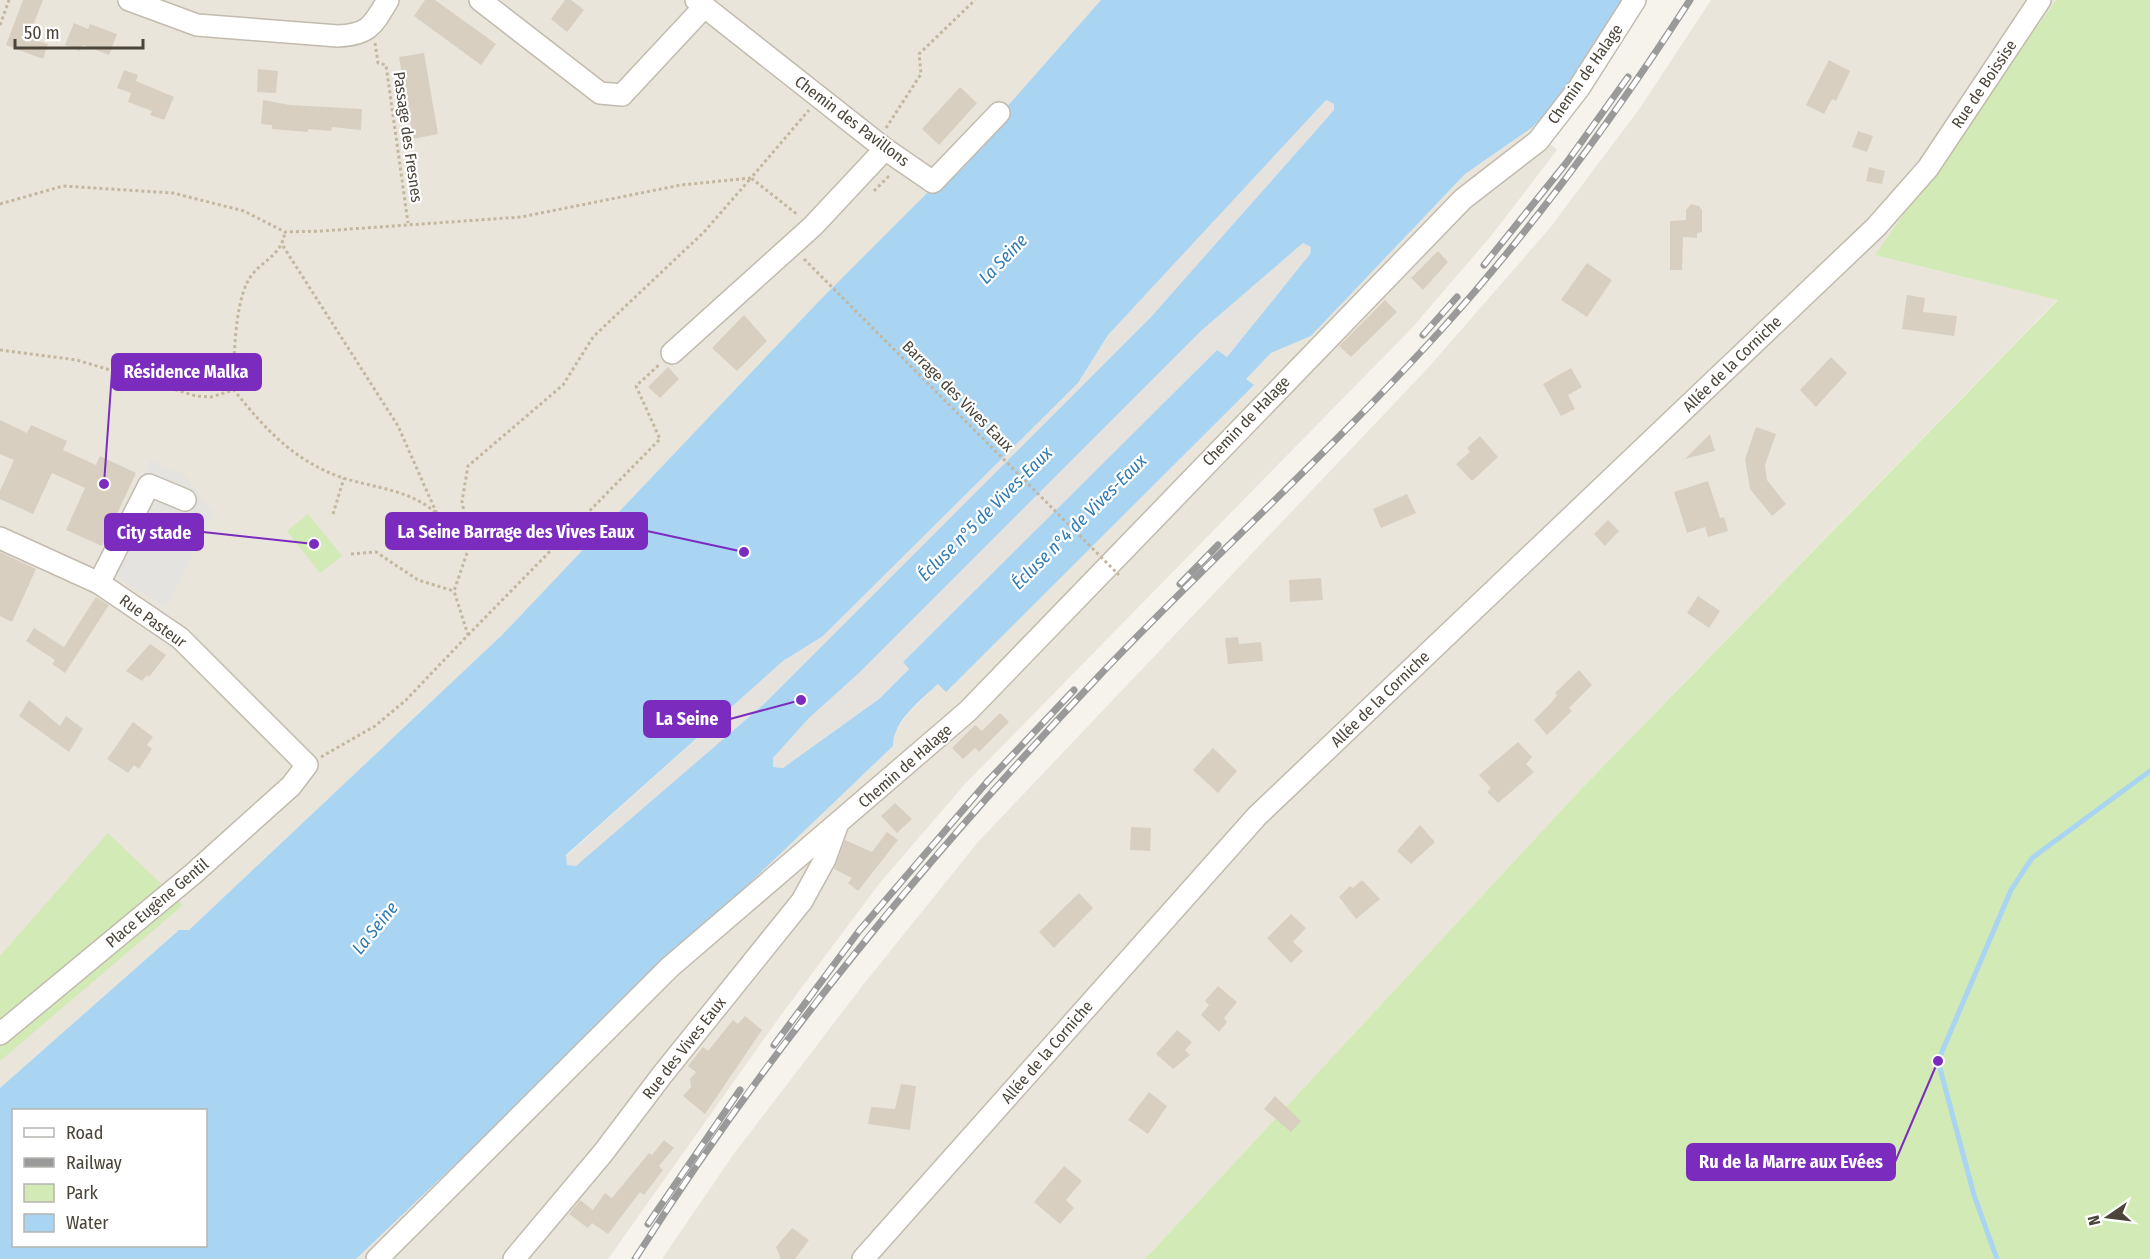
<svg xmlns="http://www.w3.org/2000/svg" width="2150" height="1259" viewBox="0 0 2150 1259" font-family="'Fira Sans Condensed',sans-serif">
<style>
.residential{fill:#eae5da}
.industrial{fill:#e6e2dd}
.green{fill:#d2eab5}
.parking{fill:#e5e3e0}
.water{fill:#a9d4f2;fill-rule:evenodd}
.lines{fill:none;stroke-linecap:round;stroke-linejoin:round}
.stream{stroke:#a9d4f2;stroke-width:5}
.building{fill:#d8cfc1}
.minor-casing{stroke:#c2bbae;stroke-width:24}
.path{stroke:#c4b79f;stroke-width:3;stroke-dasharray:3 3;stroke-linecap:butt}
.minor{stroke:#fff;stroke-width:21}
.rail-casing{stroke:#9a9a9a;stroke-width:7}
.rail{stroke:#fff;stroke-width:4.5;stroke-dasharray:14;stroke-linecap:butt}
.path-bridge{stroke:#c4b79f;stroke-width:3;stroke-dasharray:3 3;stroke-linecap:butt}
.labels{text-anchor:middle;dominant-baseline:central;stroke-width:4.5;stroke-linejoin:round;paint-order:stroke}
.street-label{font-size:16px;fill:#4b4439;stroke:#fff}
.water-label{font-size:18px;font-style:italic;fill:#2e7ab2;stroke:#fff}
.leader{fill:none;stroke:#7b2cbf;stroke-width:2}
.callout-dot{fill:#7b2cbf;stroke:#fff;stroke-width:2}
.callout{fill:#7b2cbf;stroke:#7b2cbf;stroke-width:2}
.callout-label{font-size:18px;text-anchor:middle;font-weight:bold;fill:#fff}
</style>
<rect width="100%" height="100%" fill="#f6f3ec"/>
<g class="residential">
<polygon points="0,0 1101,0 961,159 819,301 502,635 189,930 179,930 0,1088"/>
<polygon points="1711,0 2056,0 1876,255 2058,299 1584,786 1145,1259 662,1259 733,1155 863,985 978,842 1427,369 1549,229 1640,108"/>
<polygon points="1533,127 1557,150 1491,236 1411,329 965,784 879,884 781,1015 608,1259 356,1259 893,746 892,736 909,712 939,683 946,691 1253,385 1246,379 1271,353 1311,336 1465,174"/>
</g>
<g class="industrial">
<polygon points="1325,100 1334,104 1334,110 1151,317 764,704 576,867 567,865 566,856 783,661 823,636 1078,383 1108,335"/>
<polygon points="1303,243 1311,247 1310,254 1227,357 1217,350 903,662 909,669 879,699 783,768 773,767 773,758 809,718 859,673 1202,330"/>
</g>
<g class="green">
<polygon points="2056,0 2150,0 2150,1259 1145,1259 1584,786 2058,300 1875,255"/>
<polygon points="308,514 342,556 320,573 287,531"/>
<polygon points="108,833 183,905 0,1061 0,956"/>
</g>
<polygon class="parking" points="150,460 184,474 214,512 166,608 101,567"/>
<path class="water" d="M 1101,0 L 1622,0 L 1576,80 L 1533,127 L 1465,174 L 1311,336 L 1271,353 L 1246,379 L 1254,385 L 946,692 L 938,684 C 922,699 892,722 893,746 L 356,1259 L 0,1259 L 0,1088 L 179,930 L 189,930 L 502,635 L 819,301 L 961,159 ZM 1326,100 L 1334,104 L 1334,110 L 1151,317 L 764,704 L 576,866 L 567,865 L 566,855 L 783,661 L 823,636 L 1078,383 L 1108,335 ZM 1303,243 L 1311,247 L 1310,254 L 1227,357 L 1217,350 L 903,662 L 909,669 L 879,699 L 783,768 L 773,767 L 773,758 L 809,718 L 859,673 L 1202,330 ZM 14,1110 L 206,1110 L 206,1246 L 14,1246 Z"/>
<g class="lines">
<polyline class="stream" points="1997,1259 1974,1195 1938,1061 2011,890 2032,858 2150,771"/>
</g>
<g class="building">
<polygon points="23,0 43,0 32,28 38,41 48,44 43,59 6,45"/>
<polygon points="425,0 435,0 496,44 481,65 414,16"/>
<polygon points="565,0 571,0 584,10 567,32 551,19"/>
<polygon points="74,23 88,29 90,24 117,34 109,55 83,45 80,51 65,45"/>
<polygon points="424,53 438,134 413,139 399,57"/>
<polygon points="1829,60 1850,71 1836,101 1832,99 1824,114 1806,105"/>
<polygon points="258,69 278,71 276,93 257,92"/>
<polygon points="124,70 138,75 136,81 174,97 164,120 150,115 152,111 128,102 131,93 117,88"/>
<polygon points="960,87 977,103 939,145 922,129"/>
<polygon points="263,100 290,105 362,109 361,130 332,127 331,131 308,129 308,132 272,129 272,125 261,124"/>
<polygon points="1858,131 1873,136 1867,152 1852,147"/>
<polygon points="1869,167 1885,171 1882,184 1866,181"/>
<polygon points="1691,204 1699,206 1702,210 1702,232 1697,233 1697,238 1683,237 1682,270 1670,270 1670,221 1686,220 1686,210"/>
<polygon points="1438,251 1448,262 1423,290 1411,278"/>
<polygon points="1587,263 1612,280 1587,317 1561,300"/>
<polygon points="1907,295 1925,298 1923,312 1957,316 1954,336 1902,329"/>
<polygon points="1385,300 1397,312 1351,357 1339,346"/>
<polygon points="744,315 767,341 737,371 712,348"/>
<polygon points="1831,357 1847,373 1816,407 1800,390"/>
<polygon points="668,367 679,379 660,398 648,387"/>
<polygon points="1571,368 1582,387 1568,395 1575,409 1561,416 1543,384"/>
<polygon points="0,420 27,433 31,425 67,441 63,450 96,465 100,456 136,473 102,546 66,530 85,488 52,473 33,514 0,499 0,491 14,460 0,454"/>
<polygon points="1756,427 1776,434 1765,465 1767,480 1786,504 1772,516 1750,489 1745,459"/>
<polygon points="1710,434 1715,451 1685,459"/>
<polygon points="1480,436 1498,457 1472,481 1456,464 1470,452 1467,448"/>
<polygon points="1708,481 1720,518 1724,517 1728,531 1708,537 1705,527 1687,533 1674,492"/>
<polygon points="1407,494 1416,513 1381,528 1373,509"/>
<polygon points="1608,520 1619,531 1605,546 1594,534"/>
<polygon points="0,552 36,569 12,622 0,616"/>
<polygon points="1321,578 1323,600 1290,602 1289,580"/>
<polygon points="1698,596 1720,611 1709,628 1687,613"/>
<polygon points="96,597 109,605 65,673 52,664 55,660 26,641 34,628 64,647"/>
<polygon points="1238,637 1239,644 1261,642 1263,661 1228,664 1225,638"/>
<polygon points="150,644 166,655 149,677 147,675 142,681 126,671"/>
<polygon points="1579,670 1592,685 1569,708 1572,711 1547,735 1534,720 1552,702 1557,695 1555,693"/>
<polygon points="29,700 60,726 66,716 83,729 69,752 19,716"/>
<polygon points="1000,713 1009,722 979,752 975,748 963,759 952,748 975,725 982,731"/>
<polygon points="133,722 153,737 147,745 152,749 139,769 134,765 128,773 107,759"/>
<polygon points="1518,742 1532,757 1526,764 1534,772 1498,803 1487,792 1491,788 1479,775"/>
<polygon points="1213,748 1237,771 1218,793 1193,770"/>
<polygon points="895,803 912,819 897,833 881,816"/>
<polygon points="1420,825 1435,842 1411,864 1397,851"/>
<polygon points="1131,827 1151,828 1150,851 1130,850"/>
<polygon points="887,832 898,840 858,891 848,883 852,878 834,869 845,840 872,852"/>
<polygon points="1362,880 1380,899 1356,919 1339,897 1350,886 1353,888"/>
<polygon points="1079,893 1093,908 1054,948 1039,932"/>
<polygon points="1291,914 1306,928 1293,942 1303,951 1291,963 1267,938"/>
<polygon points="1218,986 1237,1002 1224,1018 1227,1022 1219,1032 1201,1015 1209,1005 1205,1001"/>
<polygon points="745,1016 762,1030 705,1114 683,1096 691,1087 690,1079 696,1072 688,1066 703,1047 708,1051 733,1020 738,1024"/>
<polygon points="1177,1030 1192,1042 1185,1050 1190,1055 1173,1069 1156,1054"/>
<polygon points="901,1084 916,1086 910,1130 868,1124 871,1107 895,1109"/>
<polygon points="1149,1092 1167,1106 1148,1134 1128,1120"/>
<polygon points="1275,1096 1301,1121 1291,1132 1264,1109"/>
<polygon points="664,1140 674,1148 659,1166 663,1170 644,1195 640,1192 608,1234 592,1223 588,1228 569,1214 580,1200 593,1210 605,1193 612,1198 649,1153 652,1155"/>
<polygon points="1064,1166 1082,1181 1066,1200 1074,1208 1060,1224 1034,1202"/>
<polygon points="792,1228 809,1240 795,1259 781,1259 776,1247"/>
</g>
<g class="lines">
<g class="minor-casing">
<g id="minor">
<path d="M 129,0 L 197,25 L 338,36 C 369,35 373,25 388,0"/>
<polyline points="480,0 600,93 622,95 704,7"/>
<polyline points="696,0 885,149 933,182 999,113"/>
<polyline points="672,353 813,226 885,149"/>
<polyline points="0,538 99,583 180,638 307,765 291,786 193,874 0,1034"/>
<polyline points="99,583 149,485 185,500"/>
<polyline points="377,1259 670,967 968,711 1463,199 1538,141 1579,88 1635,0"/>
<polyline points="514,1259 603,1153 662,1075 802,901 825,859 837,826"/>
<polyline points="863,1259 1257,816 1876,227 1928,168 2040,0"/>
</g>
</g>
<g class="path">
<polyline points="0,25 9,0"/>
<polyline points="375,43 378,63 386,65 408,223"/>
<polyline points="886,128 921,74 919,54 975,0"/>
<polyline points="874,191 888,177 885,175"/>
<polyline points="0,204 63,186 173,193 244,211 285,232 322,231 521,217 681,185 751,178 809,110"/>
<polyline points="283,246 398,426 437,514 468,543"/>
<path d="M 0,350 L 77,360 L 196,396 L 211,397 L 234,390 C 265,429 294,461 343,478 C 375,488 412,490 437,514"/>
<path d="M 234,390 C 233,363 235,306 247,283 C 257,261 281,259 285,232"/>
<polyline points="333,514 344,478"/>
<polyline points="351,554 376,552 418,580 454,591"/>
<polyline points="468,635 660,439 636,386 660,364"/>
<polyline points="321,757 375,726 406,700 468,635 454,591 470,544 462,501 468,466 563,385 593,337 704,232 751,178 798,215"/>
</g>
<use href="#minor" class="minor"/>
<g class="rail-casing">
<g id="rail">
<polyline points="1484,265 1567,162 1628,77"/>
<polyline points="1423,335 1457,297"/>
<polyline points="1180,584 1218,545"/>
<polyline points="774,1045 859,931 987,782 1074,690"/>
<polyline points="648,1224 740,1090"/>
<path d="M 635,1259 C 768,1049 927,857 1098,677 C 1210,559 1332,450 1441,330 C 1534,227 1615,116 1690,0"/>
</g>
</g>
<use href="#rail" class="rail"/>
<polyline class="path-bridge" points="804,259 1119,575"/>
</g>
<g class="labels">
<g class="street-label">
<text transform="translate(1585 74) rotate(-55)">Chemin de Halage</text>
<text transform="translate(1984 84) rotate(-56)">Rue de Boissise</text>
<text transform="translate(852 121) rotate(37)">Chemin des Pavillons</text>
<text transform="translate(408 137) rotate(82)">Passage des Fresnes</text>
<text transform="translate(1732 364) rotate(-44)">Allée de la Corniche</text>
<text transform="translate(958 396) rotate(45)">Barrage des Vives Eaux</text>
<text transform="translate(1246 421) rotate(-46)">Chemin de Halage</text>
<text transform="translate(153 621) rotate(36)">Rue Pasteur</text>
<text transform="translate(1380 699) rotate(-44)">Allée de la Corniche</text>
<text transform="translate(905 766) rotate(-41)">Chemin de Halage</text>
<text transform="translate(157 903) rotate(-40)">Place Eugène Gentil</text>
<text transform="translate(684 1048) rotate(-52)">Rue des Vives Eaux</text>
<text transform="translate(1047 1052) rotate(-49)">Allée de la Corniche</text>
</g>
<g class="water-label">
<text transform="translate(1003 259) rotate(-46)">La Seine</text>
<text transform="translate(985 514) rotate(-45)">Écluse n°5 de Vives-Eaux</text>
<text transform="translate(1079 522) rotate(-45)">Écluse n°4 de Vives-Eaux</text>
<text transform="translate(375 928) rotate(-51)">La Seine</text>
</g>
</g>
<path class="leader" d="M104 484L112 372M744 552L647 531M314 544L203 532M801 700L730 719M1938 1061L1895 1162"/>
<g class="callout-dot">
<circle cx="104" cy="484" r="6"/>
<circle cx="744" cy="552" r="6"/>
<circle cx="314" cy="544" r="6"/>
<circle cx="801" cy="700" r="6"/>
<circle cx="1938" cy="1061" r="6"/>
</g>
<g class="callout">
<rect x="112" y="354" width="149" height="36" rx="6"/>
<rect x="386" y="513" width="261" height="36" rx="6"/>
<rect x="105" y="514" width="98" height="36" rx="6"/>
<rect x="644" y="701" width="86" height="36" rx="6"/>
<rect x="1687" y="1144" width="208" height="36" rx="6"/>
</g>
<g class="callout-label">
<text x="186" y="378">Résidence Malka</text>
<text x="516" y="538">La Seine Barrage des Vives Eaux</text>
<text x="154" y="539">City stade</text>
<text x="687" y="725">La Seine</text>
<text x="1791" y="1168">Ru de la Marre aux Evées</text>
</g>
<rect x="12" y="1109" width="195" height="138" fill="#ffffff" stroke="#b7b4b0" stroke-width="1.5"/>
<rect x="24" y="1128" width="30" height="9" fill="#ffffff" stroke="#b7b4b0" stroke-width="1.5"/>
<text x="66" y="1139" font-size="18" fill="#4b4439">Road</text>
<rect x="24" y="1158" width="30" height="9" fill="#9a9a9a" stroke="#b7b4b0" stroke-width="1.5"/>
<text x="66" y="1169" font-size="18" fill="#4b4439">Railway</text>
<rect x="24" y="1184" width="30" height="18" fill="#d2eab5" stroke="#b7b4b0" stroke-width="1.5"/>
<text x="66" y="1199" font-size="18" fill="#4b4439">Park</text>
<rect x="24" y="1214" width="30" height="18" fill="#a9d4f2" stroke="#b7b4b0" stroke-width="1.5"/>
<text x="66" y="1229" font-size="18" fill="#4b4439">Water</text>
<g transform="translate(2108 1217) rotate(256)" stroke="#ffffff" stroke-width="4.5" paint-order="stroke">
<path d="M0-4.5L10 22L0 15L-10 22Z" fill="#4b4439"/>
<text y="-9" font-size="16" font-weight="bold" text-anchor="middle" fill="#4b4439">N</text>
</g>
<path d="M15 39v9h128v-9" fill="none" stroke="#4b4439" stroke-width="3"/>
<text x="24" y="39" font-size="18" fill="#4b4439" stroke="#ffffff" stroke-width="4.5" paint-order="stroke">50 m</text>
</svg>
